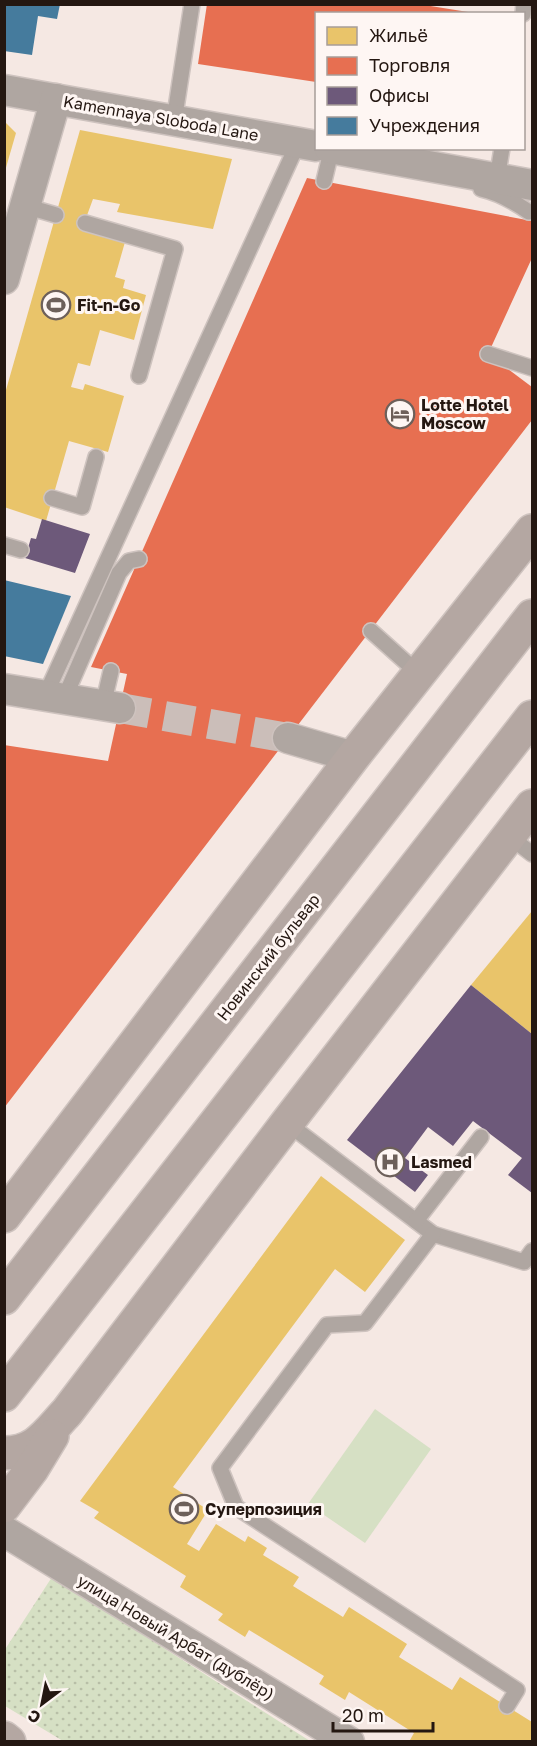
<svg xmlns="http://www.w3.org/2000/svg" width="537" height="1746" viewBox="0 0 537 1746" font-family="'Golos Text',sans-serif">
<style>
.park{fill:url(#park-dots)}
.pitch{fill:#d6e0c4}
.homes{fill:#e9c46a}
.shops{fill:#e76f51}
.offices{fill:#6d597a}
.public{fill:#457b9d}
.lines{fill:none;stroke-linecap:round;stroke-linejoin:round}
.street-tunnel{stroke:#cbbeb9;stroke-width:30;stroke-dasharray:30 15;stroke-linecap:butt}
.lane-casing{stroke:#cec3bf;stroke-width:18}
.street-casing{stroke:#cec3bf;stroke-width:33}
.primary-casing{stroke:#cec3bf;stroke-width:36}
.lane{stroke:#afa6a1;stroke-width:15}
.street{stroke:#afa6a1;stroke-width:30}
.primary{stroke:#b4a7a2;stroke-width:33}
.labels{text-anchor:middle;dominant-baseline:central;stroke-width:6;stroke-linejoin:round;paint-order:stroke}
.street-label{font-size:16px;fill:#241711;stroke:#fef6f3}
.poi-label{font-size:16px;font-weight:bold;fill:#241711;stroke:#fef6f3;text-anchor:start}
</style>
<defs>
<pattern id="park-dots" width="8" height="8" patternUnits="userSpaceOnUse" patternTransform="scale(1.5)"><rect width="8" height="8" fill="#d6e0c4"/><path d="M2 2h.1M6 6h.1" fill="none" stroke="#b8bfa7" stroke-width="1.8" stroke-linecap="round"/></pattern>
</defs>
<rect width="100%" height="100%" fill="#f5e8e3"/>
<polygon class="park" points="52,1577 310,1741 63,1741 5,1706 4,1651"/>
<polygon class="pitch" points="375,1409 431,1449 365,1543 308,1504"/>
<g class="homes">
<polygon points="4,121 16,133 5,171 4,171"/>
<polygon points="80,130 232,159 213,229 117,212 120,204 93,199 82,229 125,242 115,277 125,280 123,288 146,295 134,340 100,330 90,366 78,363 71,387 83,390 85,384 124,396 108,452 69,441 46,521 4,507 4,397"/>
<polygon points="532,911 532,1034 471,985"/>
<polygon points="321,1176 405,1240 365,1292 335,1269 173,1487 208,1510 187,1544 199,1551 216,1524 245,1542 248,1536 267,1548 263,1555 299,1577 293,1586 343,1617 349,1607 407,1644 399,1657 452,1690 460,1677 532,1722 532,1742 413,1742 410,1740 414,1733 349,1692 345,1700 319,1684 324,1676 249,1630 245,1637 218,1620 223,1614 180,1587 186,1576 94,1518 99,1512 80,1501"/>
</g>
<g class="shops">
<polygon points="207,4 418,4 468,12 316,14 316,82 198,64"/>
<polygon points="307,178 532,221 532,258 488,354 532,387 532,420 4,1108 4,745 108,761 127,674 91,667"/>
</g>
<g class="offices">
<polygon points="42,519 90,534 75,573 25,558 31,538 36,539"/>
<polygon points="471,985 532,1034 532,1193 508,1175 522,1158 473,1121 453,1146 428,1127 405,1158 428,1175 415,1192 347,1140"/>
</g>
<g class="public">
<polygon points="4,4 60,4 57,19 38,16 32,55 4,51"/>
<polygon points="4,580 71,596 43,664 4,656"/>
</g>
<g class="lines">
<polyline class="street-tunnel" points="120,708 288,738"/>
<g class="lane-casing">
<g id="lane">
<polyline points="523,14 524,4"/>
<polyline points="174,121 192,4"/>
<polyline points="497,179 502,148"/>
<polyline points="324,181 329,160"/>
<path d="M 481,189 C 499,193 513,201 529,212"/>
<polyline points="25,206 56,215"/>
<polyline points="85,223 175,249 139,376"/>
<polyline points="488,354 532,368"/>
<polyline points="52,498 82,507 96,457"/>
<polyline points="4,545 21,550"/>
<polyline points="371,631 419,674"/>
<polyline points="45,696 298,143 301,145"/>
<polyline points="64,699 119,573 129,561 139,559"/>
<polyline points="103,705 111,671"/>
<polyline points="509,836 532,854"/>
<polyline points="287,1123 433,1234 524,1262 532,1251"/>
<polyline points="416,1221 481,1137"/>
<polyline points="433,1234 365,1323 327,1325 220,1468 236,1507 517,1690 507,1706"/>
</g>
</g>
<g class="street-casing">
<g id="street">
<polyline points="4,90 316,146"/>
<polyline points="330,148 532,185"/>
<polyline points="4,279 56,99"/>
<polyline points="4,689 120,708"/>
<polyline points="288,738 353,757"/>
<polyline points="4,1531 349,1742"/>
</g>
</g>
<g class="primary-casing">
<g id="primary">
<polyline points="4,1216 353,757 532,531"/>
<polyline points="4,1298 532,616"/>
<polyline points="4,1395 532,717"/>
<path d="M 4,1453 C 36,1453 47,1433 67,1412 L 287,1123 L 532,806"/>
<polyline points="4,1506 32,1469 52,1436"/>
<polyline points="4,1738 9,1742"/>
</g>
</g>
<use href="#lane" class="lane"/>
<use href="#street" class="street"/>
<use href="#primary" class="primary"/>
</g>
<defs>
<g id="stadium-ring" transform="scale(1.5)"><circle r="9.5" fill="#fef6f3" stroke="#6d605a" stroke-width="1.5"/><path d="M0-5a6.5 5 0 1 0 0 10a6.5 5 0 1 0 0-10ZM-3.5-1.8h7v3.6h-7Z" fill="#6d605a"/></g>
<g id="hotel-ring" transform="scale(1.5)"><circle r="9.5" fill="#fef6f3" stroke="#6d605a" stroke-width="1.5"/><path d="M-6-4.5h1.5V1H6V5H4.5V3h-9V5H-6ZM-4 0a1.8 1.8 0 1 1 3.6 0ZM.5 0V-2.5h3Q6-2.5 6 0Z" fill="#6d605a"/></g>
<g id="hospital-ring" transform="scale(1.5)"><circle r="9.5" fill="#fef6f3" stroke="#6d605a" stroke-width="1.5"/><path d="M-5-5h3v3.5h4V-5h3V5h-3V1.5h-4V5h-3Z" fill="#6d605a"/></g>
</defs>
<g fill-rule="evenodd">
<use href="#stadium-ring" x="56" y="305"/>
<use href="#hotel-ring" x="400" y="414"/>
<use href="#hospital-ring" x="390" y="1162"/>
<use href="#stadium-ring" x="184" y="1509"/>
</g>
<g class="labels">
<g class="street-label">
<text transform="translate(161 118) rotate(10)">Kamennaya Sloboda Lane</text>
<text transform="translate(268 957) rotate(-52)">Новинский бульвар</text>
<text transform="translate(176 1637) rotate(31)">улица Новый Арбат (дублёр)</text>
</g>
<g class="poi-label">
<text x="77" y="305">Fit-n-Go</text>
<text x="421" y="405">Lotte Hotel<tspan x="421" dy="18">Moscow</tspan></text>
<text x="411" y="1162">Lasmed</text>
<text x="205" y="1509">Суперпозиция</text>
</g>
</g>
<rect width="537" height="1746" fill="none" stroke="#241711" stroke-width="12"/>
<rect x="315" y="12" width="210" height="138" fill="#fef6f3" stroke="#a79d99" stroke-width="1.5"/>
<rect x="327" y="27" width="30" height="18" fill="#e9c46a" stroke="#a79d99" stroke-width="1.5"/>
<text x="369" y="42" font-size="18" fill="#241711">Жильё</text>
<rect x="327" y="57" width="30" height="18" fill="#e76f51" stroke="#a79d99" stroke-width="1.5"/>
<text x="369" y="72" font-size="18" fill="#241711">Торговля</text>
<rect x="327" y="87" width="30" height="18" fill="#6d597a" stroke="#a79d99" stroke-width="1.5"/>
<text x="369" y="102" font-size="18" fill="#241711">Офисы</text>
<rect x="327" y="117" width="30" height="18" fill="#457b9d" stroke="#a79d99" stroke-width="1.5"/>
<text x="369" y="132" font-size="18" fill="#241711">Учреждения</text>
<g transform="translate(42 1704) rotate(212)" stroke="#fef6f3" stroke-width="4.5" paint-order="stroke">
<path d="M0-4.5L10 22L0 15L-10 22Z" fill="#241711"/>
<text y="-9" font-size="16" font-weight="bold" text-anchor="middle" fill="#241711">С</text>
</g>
<path d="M333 1722v9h100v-9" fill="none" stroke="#241711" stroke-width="3"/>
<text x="342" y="1722" font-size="18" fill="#241711" stroke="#fef6f3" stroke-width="4.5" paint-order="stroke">20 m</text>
</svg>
